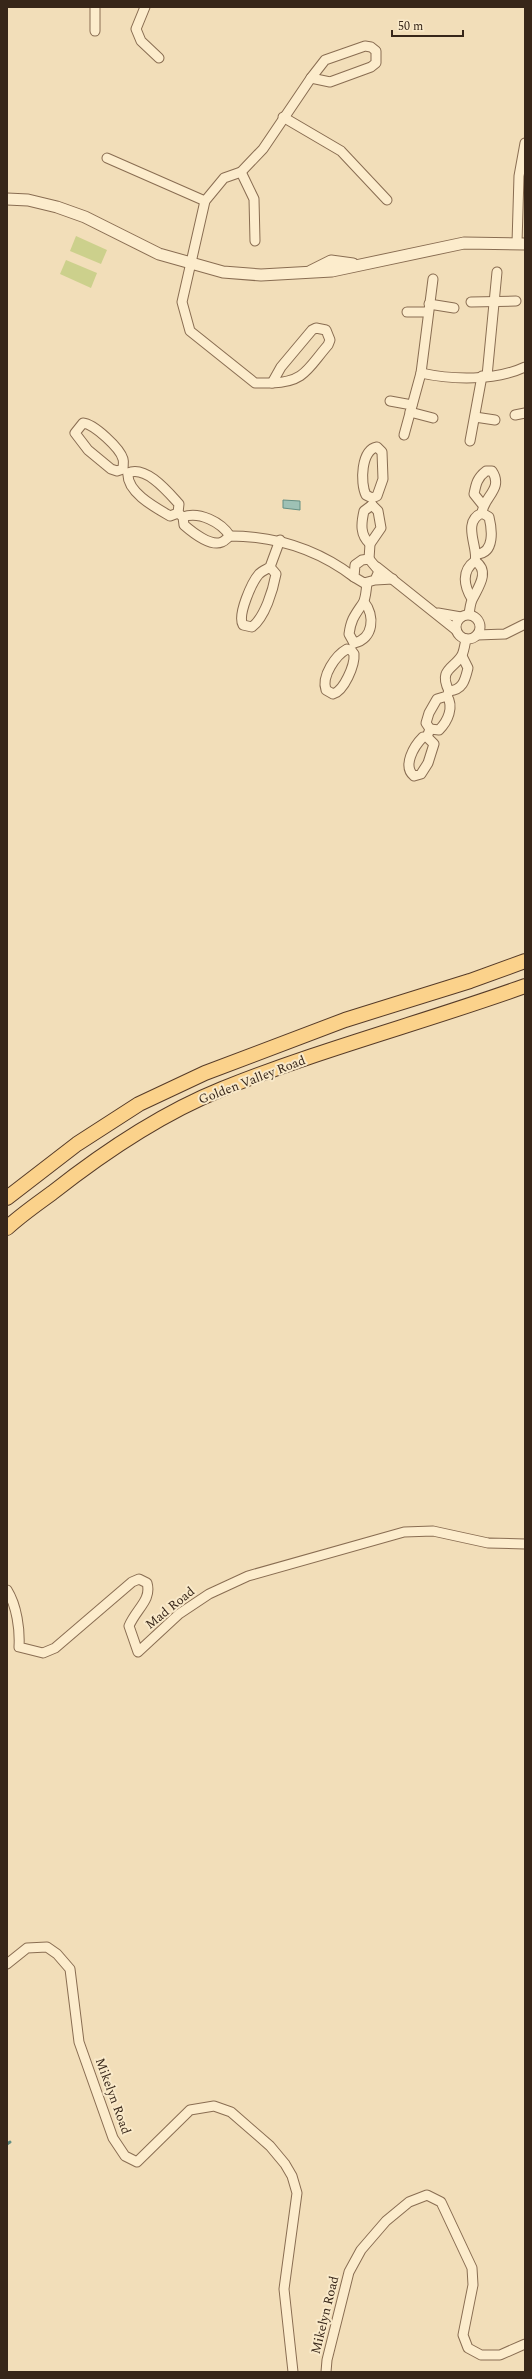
<svg xmlns="http://www.w3.org/2000/svg" width="532" height="2379" viewBox="0 0 532 2379" font-family="Spectral,serif">
<style>
.green{fill:#ccd08c}
.water{fill:#9ec1b5;stroke:#658f83}
.lines{fill:none;stroke-linecap:round;stroke-linejoin:round}
.stream{stroke:#658f83;stroke-width:3}
.minor-casing{stroke:#896d52;stroke-width:11}
.tertiary-casing{stroke:#896d52;stroke-width:13}
.primary-casing{stroke:#563b28;stroke-width:16}
.minor{stroke:#fceccc;stroke-width:9}
.tertiary{stroke:#fceccc;stroke-width:11}
.primary{stroke:#fbd28b;stroke-width:14}
.labels{text-anchor:middle;dominant-baseline:central;stroke-width:4;stroke-linejoin:round;paint-order:stroke}
.street-label{font-size:13px;fill:#372619;stroke:#f9e9c9}
</style>
<rect width="100%" height="100%" fill="#f2deb9"/>
<g class="green">
<polygon points="76,236 107,250 101,264 70,251"/>
<polygon points="66,260 97,273 91,288 60,274"/>
</g>
<polygon class="water" points="283,500 300,501 300,510 283,508"/>
<g class="lines">
<polyline class="stream" points="7,2144 10,2142"/>
<g class="minor-casing">
<g id="minor">
<polyline points="145,7 136,29 141,41 159,58"/>
<polyline points="95,31 95,7"/>
<polygon points="365,46 371,47 376,51 376,63 371,67 330,82 311,78 325,60"/>
<polyline points="283,117 341,151 387,200"/>
<polyline points="107,158 205,201"/>
<polyline points="241,172 254,199 255,241"/>
<polyline points="517,243 519,176 525,143"/>
<polyline points="471,302 516,301"/>
<polyline points="429,304 454,308"/>
<polyline points="407,312 428,312"/>
<path d="M 316,328 L 326,330 L 330,340 L 328,345 C 308,368 305,382 272,383 L 281,367 L 312,330 Z"/>
<path d="M 421,373 C 453,380 495,381 525,367"/>
<polyline points="487,376 497,272"/>
<polyline points="272,383 255,383 190,331 182,302 205,201 224,178 241,172 263,149 311,78"/>
<polyline points="390,401 412,405"/>
<polyline points="410,412 433,418"/>
<polyline points="515,415 525,413"/>
<polyline points="475,417 495,420"/>
<path d="M 83,423 C 94,424 120,448 123,459 C 124,462 123,466 123,469 L 117,471 L 111,469 L 88,450 L 75,433 Z"/>
<polyline points="404,435 421,373 433,279"/>
<polyline points="470,441 482,376"/>
<path d="M 377,447 L 382,452 L 383,479 L 377,496 L 372,498 L 366,495 C 360,483 361,450 377,447 Z"/>
<path d="M 128,473 C 146,465 168,492 179,504 L 178,513"/>
<path d="M 128,473 C 126,492 156,508 170,516 L 178,513"/>
<path d="M 178,513 L 183,517 L 184,525 C 192,532 211,547 222,542 C 225,541 228,537 230,536 C 276,536 317,549 354,577"/>
<path d="M 183,517 C 199,511 221,522 230,536"/>
<path d="M 370,544 C 360,535 361,524 364,511 L 372,505"/>
<path d="M 477,554 C 495,553 492,529 489,517 L 482,513"/>
<polyline points="369,559 370,544 381,528 378,511 372,505"/>
<path d="M 270,567 L 276,574 C 273,590 265,617 252,627 L 243,625 C 237,615 252,582 259,574 C 262,571 267,569 270,567 L 280,540"/>
<polyline points="377,567 456,630"/>
<polyline points="375,580 379,571 369,559 362,560 355,565 354,577 364,583 375,580 393,579"/>
<path d="M 472,599 C 464,586 461,571 475,561 C 479,548 461,522 482,513 C 483,497 504,489 492,471 L 486,471 C 477,478 476,484 474,494 L 482,504"/>
<polyline points="438,613 461,617"/>
<path d="M 469,614 C 470,609 470,603 473,598 C 479,586 490,571 475,561"/>
<circle cx="468" cy="627" r="12"/>
<polyline points="477,635 505,634 525,624"/>
<path d="M 354,643 L 349,634 C 351,619 355,615 363,603 C 366,598 366,589 367,584"/>
<path d="M 354,643 C 374,639 375,615 364,602"/>
<path d="M 347,649 L 351,650 L 354,654 C 355,665 344,691 333,694 L 326,690 C 321,676 336,655 347,649 Z"/>
<path d="M 449,691 C 438,669 454,669 462,655 C 464,651 465,644 466,639"/>
<path d="M 449,691 C 463,690 465,680 468,668 L 462,656"/>
<path d="M 430,729 L 439,730 C 448,721 454,707 447,696"/>
<path d="M 423,737 L 427,737 L 434,744 L 428,763 L 421,774 L 414,776 C 402,766 414,746 423,737 Z"/>
<polyline points="427,737 430,729 426,723 429,713 437,699 447,696 449,691"/>
<path d="M 7,1590 C 17,1606 20,1630 19,1647 L 43,1653 L 55,1648 L 132,1582 L 139,1579 L 147,1583 C 152,1600 136,1609 129,1626 L 138,1652 L 179,1614 L 209,1594 L 248,1576 L 404,1532 L 433,1531 L 488,1543 L 525,1544"/>
<polyline points="7,1964 27,1948 47,1947 57,1954 70,1969 79,2042 113,2138 125,2156 137,2162 190,2110 214,2106 231,2112 270,2146 285,2164 292,2176 297,2193 284,2289 293,2372"/>
<polyline points="326,2372 327,2360 349,2272 361,2250 386,2221 409,2202 427,2195 441,2202 472,2268 473,2285 463,2335 468,2348 481,2355 500,2355 525,2344"/>
</g>
</g>
<g class="tertiary-casing">
<g id="tertiary">
<polyline points="7,199 28,200 57,207 85,217 159,254 223,272 261,275 332,271 464,243 525,244"/>
<polyline points="311,271 331,261 353,264"/>
</g>
</g>
<g class="primary-casing">
<g id="primary">
<polyline points="7,1198 77,1144 139,1104 205,1073 345,1020 470,981 525,961"/>
<path d="M 7,1228 C 21,1215 37,1204 52,1193 C 104,1152 160,1114 222,1089 C 321,1049 425,1022 525,986"/>
</g>
</g>
<use href="#minor" class="minor"/>
<use href="#tertiary" class="tertiary"/>
<use href="#primary" class="primary"/>
</g>
<g class="labels">
<g class="street-label">
<text transform="translate(252 1080) rotate(-21)">Golden Valley Road</text>
<text transform="translate(170 1608) rotate(-39)">Mad Road</text>
<text transform="translate(113 2096) rotate(70)">Mikelyn Road</text>
<text transform="translate(325 2315) rotate(-76)">Mikelyn Road</text>
</g>
</g>
<rect width="532" height="2379" fill="none" stroke="#372619" stroke-width="16"/>
<path d="M392 30v6h71v-6" fill="none" stroke="#372619" stroke-width="2"/>
<text x="398" y="30" font-size="12" fill="#372619" stroke="#f9e9c9" stroke-width="3" paint-order="stroke">50 m</text>
</svg>
